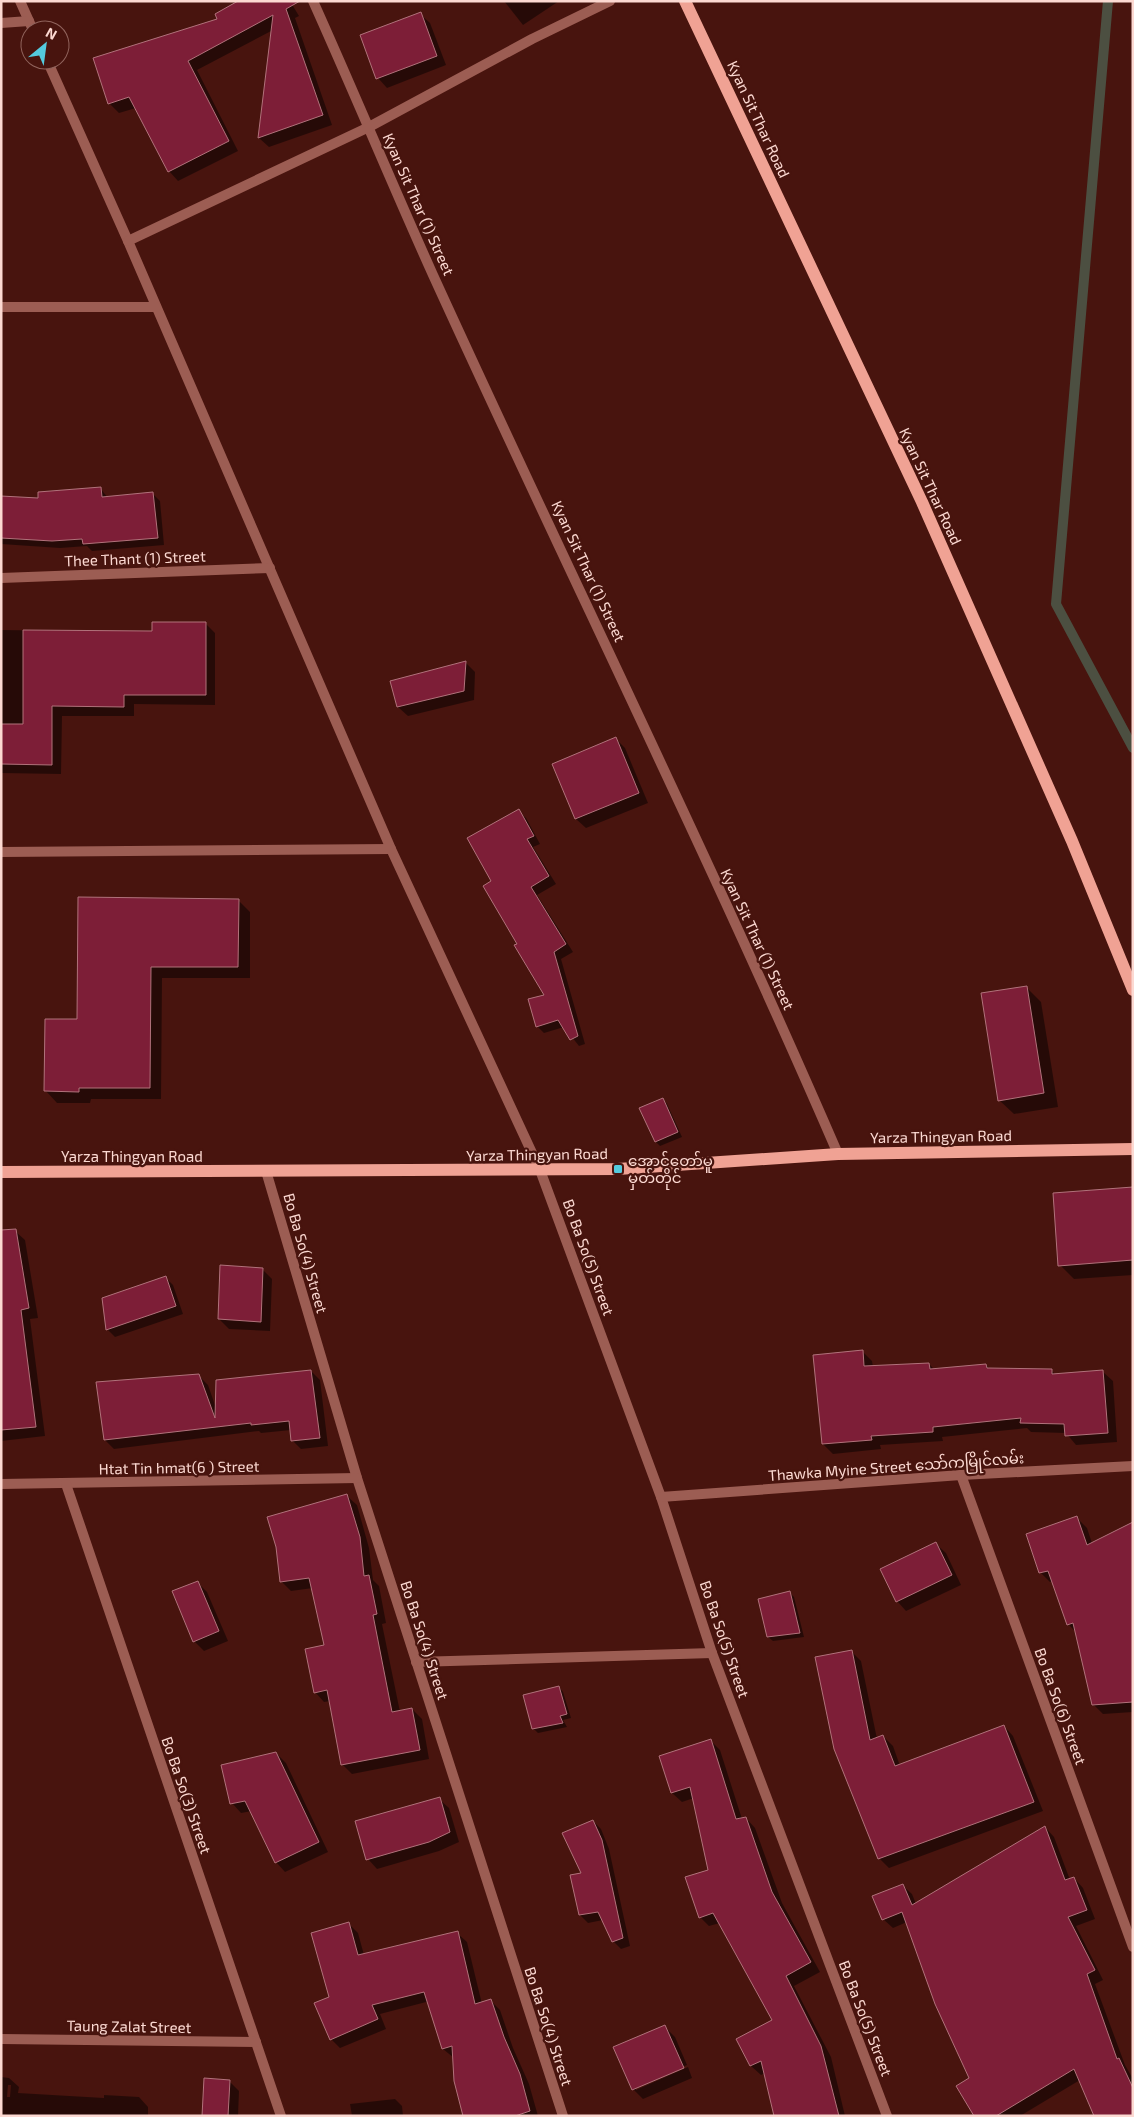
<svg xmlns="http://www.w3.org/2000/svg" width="1134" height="2117" viewBox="0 0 1134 2117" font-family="'Exo 2','Noto Sans Myanmar',sans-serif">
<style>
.shadow{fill:#0007;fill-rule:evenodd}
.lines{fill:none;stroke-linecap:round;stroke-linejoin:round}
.stream{stroke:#4c4f41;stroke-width:10}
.building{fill:#7d1e37;stroke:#b1727b}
.street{stroke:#9c5d53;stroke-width:10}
.primary{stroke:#f0a294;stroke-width:12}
.poi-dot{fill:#54cadd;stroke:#48140e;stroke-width:2}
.labels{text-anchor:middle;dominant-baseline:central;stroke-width:4.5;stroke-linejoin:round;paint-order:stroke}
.street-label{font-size:15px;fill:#fcd9d2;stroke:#48140e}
.poi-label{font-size:15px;fill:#fcd9d2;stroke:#48140e;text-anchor:start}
</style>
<rect width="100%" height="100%" fill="#48140e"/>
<g class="shadow">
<polygon points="290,1 299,16 295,18 332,125 269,147 259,138 273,30 197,70 238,151 178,181 169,171 136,108 119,113 109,103"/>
<polygon points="504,1 559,1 523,25"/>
<polygon points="420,14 430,23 446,65 387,88 378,78"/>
<polygon points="100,488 108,498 153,494 160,501 164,545 92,551 87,546 60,548 1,544 1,497 39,500"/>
<polygon points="206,624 215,633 215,705 134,704 134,716 62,716 61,774 1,773 1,630 153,632"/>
<polygon points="465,662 475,672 474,700 408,716 398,707"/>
<polygon points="616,739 625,748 648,803 586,828 576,819 554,765"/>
<polygon points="518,811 526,818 540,844 533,847 556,884 537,895 573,952 561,959 585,1044 579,1046 564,1027 544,1033 537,1026 545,996 519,944 492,882"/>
<polygon points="238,900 250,912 250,978 162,978 161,1099 91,1099 90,1103 57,1103 46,1091 78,1021"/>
<polygon points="1026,987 1041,1002 1058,1107 1014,1114 999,1100"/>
<polygon points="663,1099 667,1104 682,1137 660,1146 656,1142"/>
<polygon points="1133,1189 1133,1275 1074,1279 1060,1265"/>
<polygon points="15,1231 25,1240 38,1318 30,1319 45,1436 1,1441 1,1233"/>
<polygon points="262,1269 272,1279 270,1331 229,1329 219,1319"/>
<polygon points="165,1277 173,1285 183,1314 115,1337 107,1329"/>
<polygon points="862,1351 872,1361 873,1367 929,1364 935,1370 986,1365 990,1369 1051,1370 1056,1375 1103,1372 1113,1381 1117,1442 1076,1445 1066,1433 1031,1432 1027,1428 942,1437 943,1441 880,1445 881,1449 833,1454 823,1444"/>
<polygon points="311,1371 320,1380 328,1446 301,1449 292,1440 291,1430 261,1433 259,1431 114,1449 105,1440 199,1376 208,1385 216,1408"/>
<polygon points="347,1496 357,1505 369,1548 373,1580 379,1586 386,1623 382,1624 400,1712 412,1709 422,1719 429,1759 352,1774 342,1764 330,1701 324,1702 315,1692 325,1646 313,1588 291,1591 281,1581"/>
<polygon points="1077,1518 1087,1528 1092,1543 1133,1597 1133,1712 1103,1714 1093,1704 1077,1633 1068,1624 1053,1581 1050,1582 1041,1573 1028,1535"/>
<polygon points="936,1544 946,1553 961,1585 906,1611 897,1601"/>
<polygon points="197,1582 207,1592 228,1641 204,1651 194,1641"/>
<polygon points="789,1592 794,1597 804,1637 773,1641 768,1637"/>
<polygon points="851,1651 861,1661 877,1739 883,1736 893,1746 900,1766 1004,1726 1013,1736 1043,1811 889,1868 879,1858"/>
<polygon points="559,1687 563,1692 571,1718 563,1720 567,1727 538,1733 533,1728"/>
<polygon points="711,1741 720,1750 742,1819 746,1818 755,1828 782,1903 820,1972 794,1986 831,2057 845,2116 806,2116 765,2073 761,2075 751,2066 738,2039 774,2020 720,1923 709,1926 700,1917 709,1870 694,1798 682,1802 672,1793 661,1757"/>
<polygon points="276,1753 286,1763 328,1852 285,1872 276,1862 252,1811 241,1813 232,1803"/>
<polygon points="439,1799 449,1808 459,1842 439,1851 377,1869 368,1859"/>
<polygon points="593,1821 601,1829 609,1849 630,1946 621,1949 613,1941 603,1920 588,1923 580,1915 582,1874"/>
<polygon points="1045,1827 1054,1837 1070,1880 1074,1878 1083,1888 1095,1919 1076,1926 1103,1980 1095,1984 1125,2065 1133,2079 1133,2116 1080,2080 1020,2116 975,2116 970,2079 907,1922 893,1928 883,1919 902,1885 912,1894 916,1904"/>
<polygon points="349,1924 358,1933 364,1955 457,1933 467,1942 482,2004 491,2001 500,2010 513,2048 529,2084 538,2116 465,2116 454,2058 443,2049 430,2001 380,2014 386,2029 340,2048 331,2039 330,1998"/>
<polygon points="665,2027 675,2037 687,2065 636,2087 636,2090 688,2067 692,2078 643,2099 633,2089 615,2048"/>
<path d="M 1,2077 L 9,2078 L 19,2087 L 18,2093 L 104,2098 L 104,2095 L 139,2097 L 148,2107 L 148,2116 L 1,2116 ZM 8,2085 L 11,2085 L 10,2097 L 7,2097 Z"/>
<polygon points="229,2081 239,2091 238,2116 203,2116"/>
<polygon points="395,2099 402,2106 403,2116 352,2116 350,2104"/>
</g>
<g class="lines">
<polyline class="stream" points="1108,1 1056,604 1133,748"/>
</g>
<g class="building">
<polygon points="238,1 300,1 286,9 323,115 258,138 273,15 188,61 229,141 168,172 129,97 108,104 93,58 217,19 215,14"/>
<polygon points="421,12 437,56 376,79 360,35"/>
<polygon points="101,487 102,497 153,492 158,538 83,544 82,539 52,541 1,538 1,496 38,498 38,492"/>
<polygon points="152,622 206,622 206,695 124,695 124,707 52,706 52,765 1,764 1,724 23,724 23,630 152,631"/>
<polygon points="466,661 464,691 397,707 390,681"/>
<polygon points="616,737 639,793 575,819 552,764"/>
<polygon points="519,809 534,836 527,839 549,876 531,887 566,944 554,952 578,1036 570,1040 558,1020 536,1027 528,999 544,995 514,945 517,944 483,886 491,881 467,838"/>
<polygon points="78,897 239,899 238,967 151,967 150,1088 79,1088 79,1092 44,1091 45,1019 77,1019"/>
<polygon points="1027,986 1044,1093 998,1101 981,993"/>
<polygon points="663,1098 678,1132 655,1142 639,1108"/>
<polygon points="1133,1187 1133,1260 1058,1266 1053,1193"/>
<polygon points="16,1229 29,1308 21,1310 36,1427 1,1430 1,1230"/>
<polygon points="220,1265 263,1268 261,1322 218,1319"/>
<polygon points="166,1276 176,1306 106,1330 102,1298"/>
<polygon points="863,1350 864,1366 929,1363 930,1369 986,1364 987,1368 1052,1369 1052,1374 1103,1370 1108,1433 1065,1436 1064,1424 1020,1423 1021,1418 933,1427 933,1432 871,1436 872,1440 822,1444 813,1355"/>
<polygon points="311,1370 320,1438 291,1441 289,1421 251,1425 251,1423 104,1440 96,1382 199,1374 215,1418 216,1380"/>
<polygon points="347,1494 360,1537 364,1576 369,1575 377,1614 373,1615 392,1712 412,1708 420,1750 341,1765 327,1690 314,1693 305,1649 324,1645 309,1578 280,1582 276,1547 267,1517"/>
<polygon points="1077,1516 1087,1545 1133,1522 1133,1702 1092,1705 1073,1623 1067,1625 1048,1571 1039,1573 1026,1534"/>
<polygon points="936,1542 952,1575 896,1602 880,1569"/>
<polygon points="198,1581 219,1631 193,1642 172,1591"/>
<polygon points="790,1591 800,1633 767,1637 758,1599"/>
<polygon points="852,1650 870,1740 883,1735 895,1766 1004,1725 1034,1802 878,1859 834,1749 815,1657"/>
<polygon points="559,1686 567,1714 560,1716 563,1723 532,1729 523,1695"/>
<polygon points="711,1739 736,1819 746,1817 772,1892 811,1962 786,1976 821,2046 839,2116 774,2116 761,2061 750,2066 736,2039 772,2020 713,1913 699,1918 685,1877 708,1870 690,1787 671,1793 659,1756"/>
<polygon points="276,1752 319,1842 275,1863 245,1801 230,1804 221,1765"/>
<polygon points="440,1797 450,1832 429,1842 366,1860 355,1821"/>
<polygon points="593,1820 602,1840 623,1938 612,1942 598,1912 579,1915 570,1875 581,1873 562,1833"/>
<polygon points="1045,1826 1065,1880 1074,1877 1087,1910 1068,1917 1095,1970 1087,1974 1117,2059 1119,2058 1133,2088 1133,2116 1094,2116 1074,2069 996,2116 974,2116 956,2086 969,2078 935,2004 902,1912 882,1920 872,1896 903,1884 912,1905"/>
<polygon points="349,1922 358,1955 458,1931 475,2004 491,1999 504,2037 520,2074 530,2111 515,2116 463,2116 454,2081 452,2046 442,2049 424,1992 372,2005 378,2019 330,2040 314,2003 329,1997 311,1933"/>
<polygon points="665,2025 684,2068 632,2090 613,2047"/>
<polygon points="204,2078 230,2080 228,2116 202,2116"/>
</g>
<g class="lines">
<g class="street">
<polyline points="20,1 33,30"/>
<path d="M 313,1 C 354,92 392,184 433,275 C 567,569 710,858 838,1154"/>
<polyline points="1,23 29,21"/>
<polyline points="47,60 128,241 391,849 540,1170 661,1497 712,1653 887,2116"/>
<polyline points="128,241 369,127 532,39 610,1"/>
<polyline points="1,307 156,307"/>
<polyline points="1,578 270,568"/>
<polyline points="1,852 391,849"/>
<polyline points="266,1171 357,1478 563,2116"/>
<polyline points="961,1475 1133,1947"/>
<polyline points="1,1484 357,1478"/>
<polyline points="66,1484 281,2116"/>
<polyline points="661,1497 961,1475 1133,1466"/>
<polyline points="416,1662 712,1653"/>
<polyline points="1,2039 256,2042"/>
</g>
<g class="primary">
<polyline points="685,1 922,502 1072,841 1133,990"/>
<polyline points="1,1172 618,1169 838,1154 1133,1149"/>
</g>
</g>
<rect class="poi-dot" x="613" y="1164" width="10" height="10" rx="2.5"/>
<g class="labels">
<g class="street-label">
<text transform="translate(759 119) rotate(65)">Kyan Sit Thar Road</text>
<text transform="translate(419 204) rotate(66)">Kyan Sit Thar (1) Street</text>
<text transform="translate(931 486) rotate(65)">Kyan Sit Thar Road</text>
<text transform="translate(135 558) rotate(-2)">Thee Thant (1) Street</text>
<text transform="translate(589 571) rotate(65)">Kyan Sit Thar (1) Street</text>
<text transform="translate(758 939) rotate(65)">Kyan Sit Thar (1) Street</text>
<text transform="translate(941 1136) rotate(-1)">Yarza Thingyan Road</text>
<text transform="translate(537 1154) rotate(-1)">Yarza Thingyan Road</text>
<text x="132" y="1156">Yarza Thingyan Road</text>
<text transform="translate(306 1253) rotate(74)">Bo Ba So(4) Street</text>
<text transform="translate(589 1257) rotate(70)">Bo Ba So(5) Street</text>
<text transform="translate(896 1466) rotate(-4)">Thawka Myine Street သော်ကမြိုင်လမ်း</text>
<text transform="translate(179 1467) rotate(-1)">Htat Tin hmat(6 ) Street</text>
<text transform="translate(725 1639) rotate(71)">Bo Ba So(5) Street</text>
<text transform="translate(425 1640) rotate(72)">Bo Ba So(4) Street</text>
<text transform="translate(1061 1706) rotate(70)">Bo Ba So(6) Street</text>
<text transform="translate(187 1795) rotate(71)">Bo Ba So(3) Street</text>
<text transform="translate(866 2018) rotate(69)">Bo Ba So(5) Street</text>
<text transform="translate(129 2026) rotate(1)">Taung Zalat Street</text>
<text transform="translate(549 2026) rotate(72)">Bo Ba So(4) Street</text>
</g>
<g class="poi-label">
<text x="628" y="1160">အောင်တော်မူ<tspan x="628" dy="17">မှတ်တိုင်</tspan></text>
</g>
</g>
<rect width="1134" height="2117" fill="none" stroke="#fcd9d2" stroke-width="5"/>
<g transform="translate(45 45) rotate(29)"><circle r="24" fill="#48140e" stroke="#90635c"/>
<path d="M0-4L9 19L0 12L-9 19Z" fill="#54cadd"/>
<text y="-8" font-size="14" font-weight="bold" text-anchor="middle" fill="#fcd9d2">N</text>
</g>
</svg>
